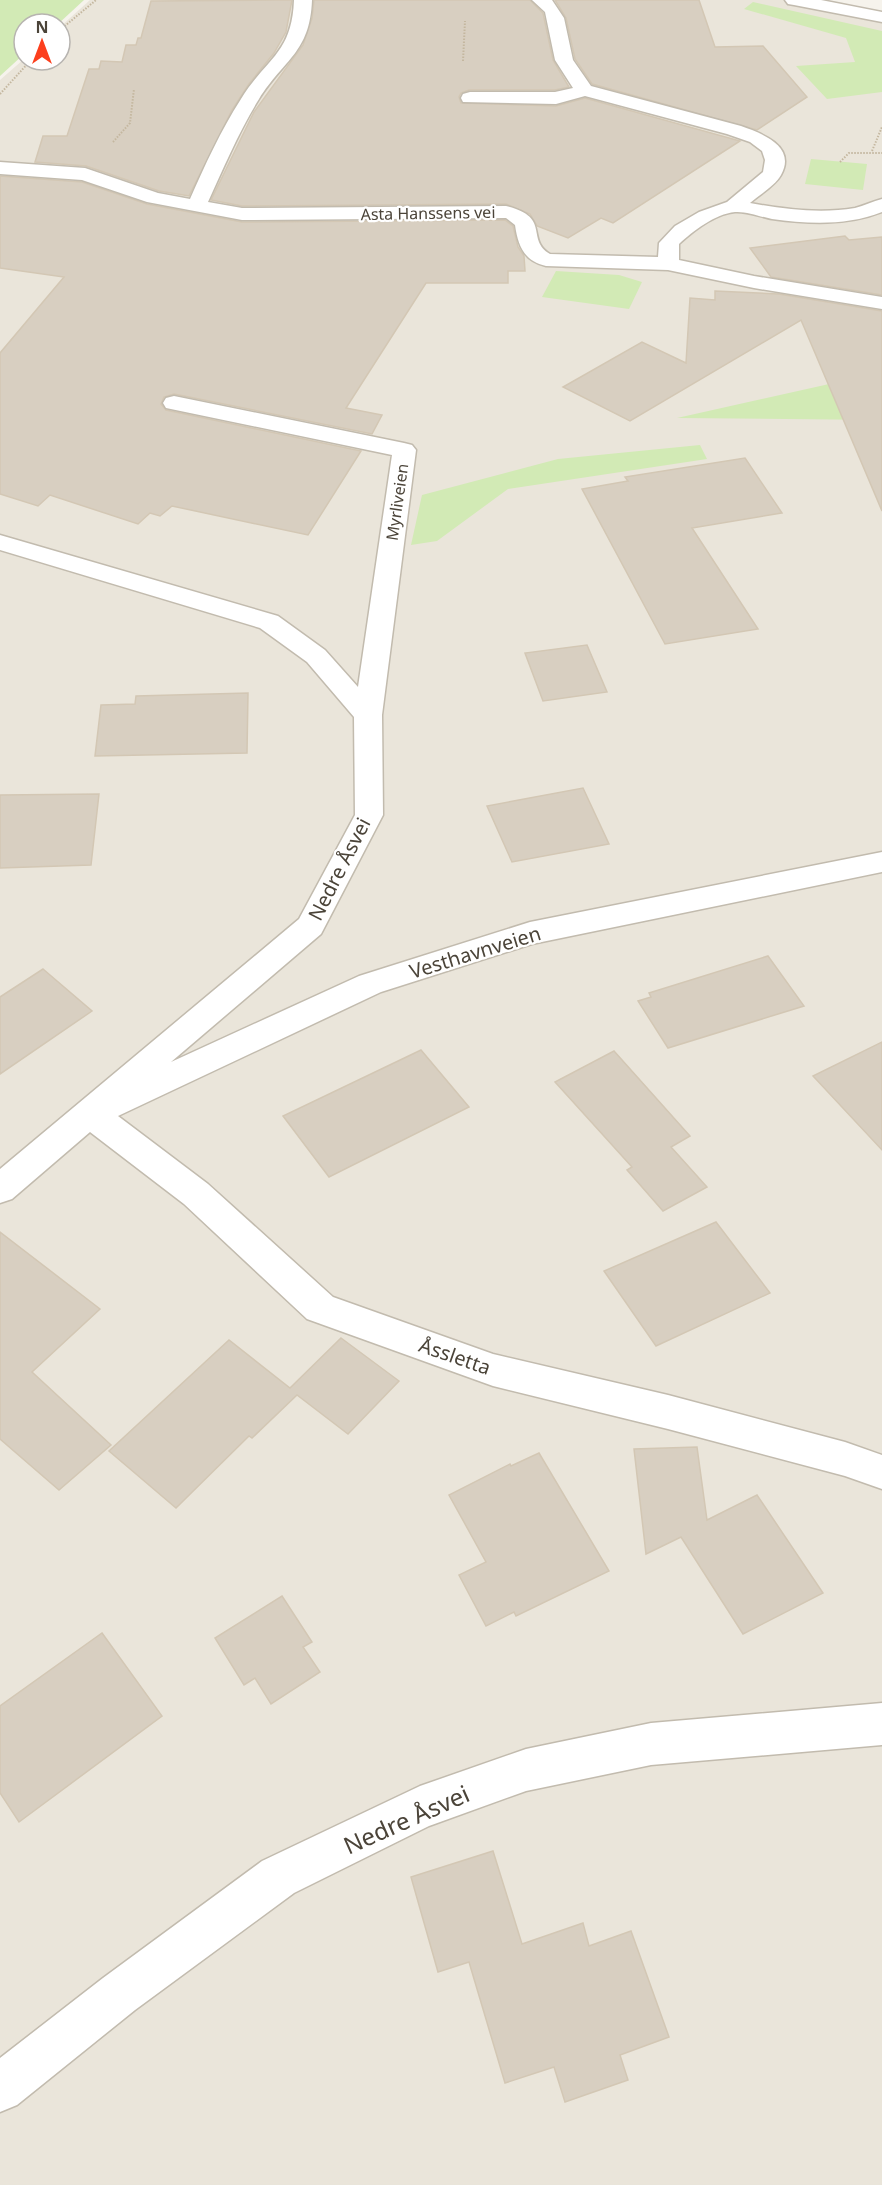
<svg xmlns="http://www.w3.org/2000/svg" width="882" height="2185" viewBox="0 0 882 2185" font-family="'Noto Sans',sans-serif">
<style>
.residential{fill:#eae5da}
.green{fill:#d2eab5}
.building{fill:#d8cfc1;stroke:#d3c7b4;stroke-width:1.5}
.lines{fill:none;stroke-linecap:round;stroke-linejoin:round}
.street-casing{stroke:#c2bbae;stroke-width:3}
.path{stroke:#c4b79f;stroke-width:2;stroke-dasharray:1.5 1.5;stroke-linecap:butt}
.street{fill:#fff;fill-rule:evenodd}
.labels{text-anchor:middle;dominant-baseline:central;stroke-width:4.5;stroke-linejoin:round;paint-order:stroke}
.far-street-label{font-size:16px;fill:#4b4439;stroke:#fff}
.street-label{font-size:20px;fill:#4b4439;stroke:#fff}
.near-street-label{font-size:24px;fill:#4b4439;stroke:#fff}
</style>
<rect width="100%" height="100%" fill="#f6f3ec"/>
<polygon class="residential" points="90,0 791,0 882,23 882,2185 0,2185 0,80 24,59 60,60 60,27"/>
<g class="green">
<polygon points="0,0 84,0 58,24 24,24 24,54 0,76"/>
<polygon points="753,2 882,31 882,92 827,99 796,66 855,62 846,38 744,9"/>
<polygon points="811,159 867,164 863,190 805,184"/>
<polygon points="556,271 619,275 642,282 629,309 542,297"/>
<polygon points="874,374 882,420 677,418"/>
<polygon points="700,445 707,459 508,489 437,541 411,545 422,495 558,459"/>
</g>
<g class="building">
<polygon points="275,0 292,0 286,32 274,53 249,84 232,110 189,196 159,191 86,166 35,162 43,136 67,136 89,69 99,69 101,61 122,62 126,45 136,45 138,38 141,38 151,1"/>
<polygon points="314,0 530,0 543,13 553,60 569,87 555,90 469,90 461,93 459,97 461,103 556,106 585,98 740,141 613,223 601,218 568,238 537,226 530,214 506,204 242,206 211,200 254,112 303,45 312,18"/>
<polygon points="555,0 699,0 715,47 763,46 807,97 757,130 592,84 575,59 566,18"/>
<polygon points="0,176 82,182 147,204 242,222 505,220 513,226 518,247 524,256 525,271 508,271 508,283 426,283 346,408 382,415 372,434 174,394 164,397 161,404 166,410 361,451 308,535 172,506 160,516 150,513 138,524 50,495 38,506 0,494 0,353 64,277 0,268"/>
<polygon points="845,236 849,240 882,237 882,295 771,277 750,248"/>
<polygon points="715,291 779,294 882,311 882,511 801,320 630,421 563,387 642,342 686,363 690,298 715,300"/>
<polygon points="745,458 782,513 692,528 758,629 665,644 582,489 628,481 625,477"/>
<polygon points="587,645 607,692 543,701 525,653"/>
<polygon points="248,693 247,753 95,756 101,705 135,704 136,696"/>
<polygon points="583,788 609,844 512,862 487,806"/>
<polygon points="99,794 91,865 0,868 0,795"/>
<polygon points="768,956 804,1006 668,1048 638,1001 651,997 649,993"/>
<polygon points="43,969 92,1011 0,1074 0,997"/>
<polygon points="882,1042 882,1150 813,1076"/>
<polygon points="421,1050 469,1107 329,1177 283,1116"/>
<polygon points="614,1051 690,1136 671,1147 707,1187 663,1211 627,1170 632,1167 555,1082"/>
<polygon points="716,1222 770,1293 656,1346 604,1271"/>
<polygon points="0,1232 100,1309 32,1372 111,1445 59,1490 0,1439"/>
<polygon points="341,1338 399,1381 348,1434 297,1395 252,1438 249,1436 176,1508 109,1451 229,1340 290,1388"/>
<polygon points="697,1447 707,1520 757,1495 823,1593 743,1634 681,1537 646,1554 634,1449"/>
<polygon points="539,1453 609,1571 516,1616 514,1612 486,1626 459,1575 486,1562 449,1495 510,1464 511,1466"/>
<polygon points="282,1596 312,1642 303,1647 320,1672 271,1704 255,1678 244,1685 215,1638"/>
<polygon points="102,1633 162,1716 19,1822 0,1793 0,1706"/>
<polygon points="493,1851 522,1944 583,1923 589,1946 631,1931 669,2037 620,2055 628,2080 565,2102 554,2067 505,2083 469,1962 438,1972 411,1877"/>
</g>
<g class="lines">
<g class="street-casing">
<g id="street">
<path d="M 294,0 L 312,0 C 310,53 284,59 259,99 C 239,131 224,167 208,202 L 242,208 L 506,206 C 552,217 525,239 550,254 L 658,257 L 659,243 L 675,226 L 699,212 L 727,202 L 763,172 L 765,160 L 762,151 L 750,142 L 727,134 L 585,96 L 556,104 L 463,102 L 461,98 L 463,94 L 470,92 L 555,92 L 573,88 L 555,60 L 545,12 L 532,0 L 552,0 L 564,18 L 573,60 L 591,86 L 741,126 C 761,133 797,146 781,175 C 775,186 759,195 750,203 C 783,209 820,214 855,208 C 864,206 873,201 882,199 L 882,212 C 847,226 808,224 772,219 C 761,217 746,211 735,212 C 715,214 693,231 679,244 L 679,260 L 754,276 L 882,297 L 882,309 L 754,288 L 668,270 L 546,266 C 524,261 518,246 515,225 L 506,218 L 242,220 L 147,202 L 82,180 L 0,174 L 0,162 L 85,168 L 158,193 L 190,199 C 205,165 221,130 241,99 C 266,58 292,54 294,0 Z"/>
<polygon points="785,0 821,0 882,12 882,22 794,5 788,4"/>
<polygon points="174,396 404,443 412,445 416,450 382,715 383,815 321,934 171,1062 359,976 530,922 882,852 882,872 532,944 381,992 118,1116 208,1184 333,1297 493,1354 668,1395 845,1442 882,1455 882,1489 845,1476 668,1429 493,1386 307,1319 184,1204 90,1132 12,1199 0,1203 0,1169 299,919 355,815 354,717 307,662 260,628 0,550 0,535 278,616 325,650 358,687 392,455 166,408 163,403 166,398"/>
<polygon points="882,1703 882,1745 651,1765 526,1791 429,1826 294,1893 135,2010 17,2105 0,2112 0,2058 103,1978 262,1861 420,1786 526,1749 651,1723"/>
</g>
</g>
<g class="path">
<polyline points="60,30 96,0"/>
<polyline points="463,61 465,21"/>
<polyline points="0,94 31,60"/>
<polyline points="113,142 130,123 134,89"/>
<polyline points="872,151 882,127"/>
<polyline points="840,162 849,153 882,153"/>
</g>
<use href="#street" class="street"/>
</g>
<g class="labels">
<g class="far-street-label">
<text transform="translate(428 213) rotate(-1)">Asta Hanssens vei</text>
<text transform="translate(397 502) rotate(-82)">Myrliveien</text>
</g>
<g class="street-label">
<text transform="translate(339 869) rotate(-63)">Nedre Åsvei</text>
<text transform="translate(475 952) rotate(-17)">Vesthavnveien</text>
<text transform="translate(455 1356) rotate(19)">Åssletta</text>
</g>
<g class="near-street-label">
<text transform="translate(406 1819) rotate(-24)">Nedre Åsvei</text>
</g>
</g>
<g transform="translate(42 42)"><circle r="28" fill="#ffffff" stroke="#b7b4b0" stroke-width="1.5"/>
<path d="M0-4.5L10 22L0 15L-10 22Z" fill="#fc3f1d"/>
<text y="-9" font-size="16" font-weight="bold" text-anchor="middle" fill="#4b4439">N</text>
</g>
</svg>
